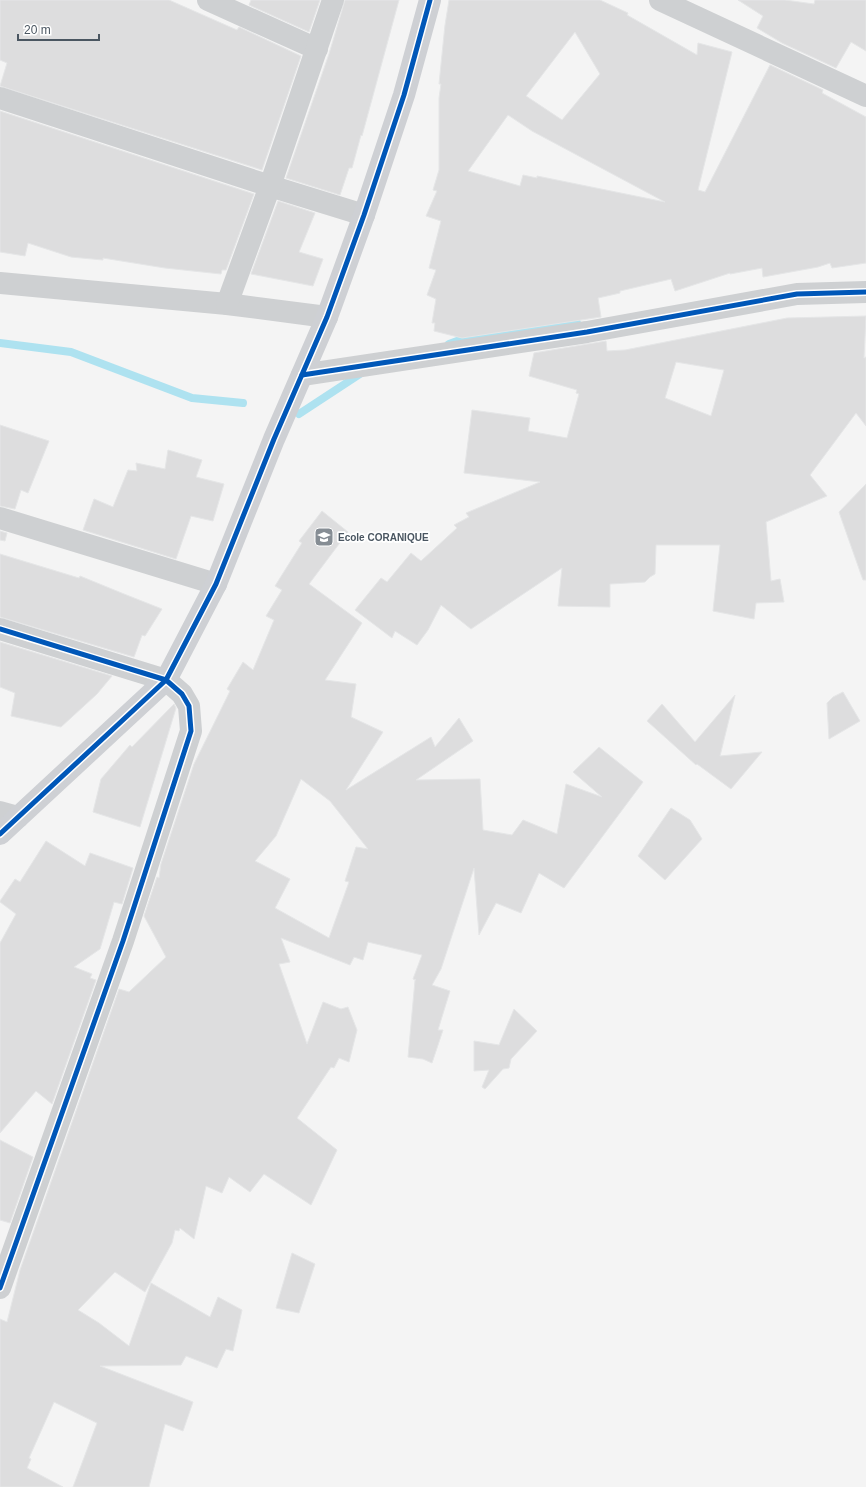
<svg xmlns="http://www.w3.org/2000/svg" width="866" height="1487" viewBox="0 0 866 1487" font-family="Arial,sans-serif">
<style>
.lines{fill:none;stroke-linecap:round;stroke-linejoin:round}
.stream{stroke:#aee2f0;stroke-width:8}
.building{fill:#ddddde;stroke:#e5e6e7;fill-rule:evenodd}
.street{stroke:#ced0d2;stroke-width:22}
.secondary{stroke:#ced0d4;stroke-width:22}
.cycleway-casing{stroke:#fff;stroke-width:8}
.cycleway{stroke:#0057b8;stroke-width:5}
.labels{text-anchor:middle;dominant-baseline:central;stroke-width:3.5;stroke-linejoin:round;paint-order:stroke}
.poi-label{font-size:10px;font-weight:bold;fill:#4a5661;stroke:#fff;text-anchor:start}
</style>
<rect width="100%" height="100%" fill="#f4f4f4"/>
<g class="lines">
<g class="stream">
<polyline points="0,343 71,352 192,398 243,403"/>
<polyline points="449,344 468,337 577,323"/>
<polyline points="299,414 360,374"/>
</g>
</g>
<g class="building">
<polygon points="0,0 169,0 237,30 239,27 301,56 262,170 0,86 7,63 0,60"/>
<polygon points="251,0 320,0 309,32 249,5"/>
<polygon points="345,0 399,0 362,136 361,135 352,168 349,168 340,195 286,178 329,54"/>
<path d="M 449,0 L 600,0 L 628,13 L 627,15 L 697,55 L 698,43 L 732,52 L 698,190 L 705,192 L 770,65 L 823,90 L 822,93 L 866,117 L 866,263 L 832,268 L 830,263 L 818,267 L 763,277 L 762,268 L 730,274 L 730,273 L 675,291 L 671,279 L 620,291 L 620,293 L 598,298 L 601,317 L 462,338 L 434,331 L 435,323 L 432,323 L 436,299 L 427,295 L 436,270 L 429,268 L 441,221 L 426,216 L 437,191 L 433,190 L 439,170 L 439,98 L 441,84 L 439,84 L 445,25 ZM 575,32 L 600,74 L 562,120 L 526,96 ZM 508,115 L 532,131 L 665,202 L 537,176 L 537,178 L 523,175 L 520,186 L 468,171 Z"/>
<polygon points="738,0 785,0 814,4 815,0 866,0 866,51 851,42 836,68 782,43 757,28 763,16"/>
<polygon points="0,111 254,194 226,270 222,270 221,274 165,268 103,258 103,260 71,257 28,243 25,256 0,252"/>
<polygon points="278,201 315,213 299,252 323,259 313,286 251,274"/>
<path d="M 866,316 L 864,358 L 866,357 L 866,426 L 856,413 L 810,475 L 827,496 L 766,522 L 771,581 L 780,579 L 784,602 L 756,603 L 754,619 L 713,611 L 720,545 L 656,545 L 655,574 L 650,577 L 645,582 L 610,584 L 610,607 L 558,606 L 562,568 L 471,629 L 441,605 L 428,630 L 417,645 L 395,631 L 392,638 L 355,610 L 381,578 L 387,582 L 411,553 L 421,561 L 457,528 L 454,525 L 469,517 L 466,513 L 540,482 L 464,473 L 472,410 L 530,418 L 528,431 L 567,438 L 579,394 L 576,393 L 577,390 L 529,376 L 534,353 L 606,341 L 607,351 L 625,350 L 787,318 ZM 676,362 L 724,370 L 711,416 L 665,398 Z"/>
<polygon points="0,425 49,441 28,493 21,490 15,509 0,506"/>
<polygon points="168,450 202,460 196,477 224,484 213,521 191,516 176,559 83,530 94,499 113,507 128,470 137,471 136,463 165,469"/>
<polygon points="866,484 866,580 863,580 839,512"/>
<path d="M 322,511 L 348,532 L 309,584 L 362,623 L 325,680 L 356,684 L 351,717 L 383,732 L 346,790 L 431,737 L 435,747 L 459,718 L 473,741 L 416,780 L 480,779 L 483,830 L 512,835 L 523,820 L 557,834 L 566,784 L 602,797 L 573,772 L 599,747 L 643,782 L 564,888 L 539,873 L 521,913 L 496,903 L 479,935 L 474,868 L 441,969 L 432,985 L 450,991 L 438,1030 L 443,1030 L 432,1063 L 423,1059 L 408,1057 L 415,980 L 416,980 L 413,979 L 422,955 L 368,942 L 363,960 L 354,957 L 350,965 L 281,938 L 290,962 L 279,964 L 307,1044 L 323,1002 L 341,1009 L 348,1007 L 357,1030 L 349,1062 L 339,1058 L 334,1068 L 331,1067 L 297,1118 L 337,1150 L 311,1205 L 264,1174 L 250,1192 L 229,1177 L 222,1193 L 206,1186 L 194,1239 L 180,1228 L 179,1231 L 175,1230 L 172,1243 L 145,1292 L 115,1272 L 78,1310 L 99,1323 L 129,1346 L 151,1283 L 210,1317 L 218,1297 L 242,1310 L 233,1351 L 226,1349 L 217,1368 L 186,1356 L 181,1365 L 100,1366 L 193,1402 L 183,1431 L 165,1424 L 149,1487 L 73,1487 L 97,1423 L 54,1402 L 29,1458 L 31,1459 L 27,1468 L 63,1487 L 0,1487 L 0,1319 L 7,1322 L 20,1270 L 119,989 L 129,992 L 166,957 L 144,916 L 157,877 L 159,878 L 161,864 L 194,764 L 230,691 L 227,689 L 243,662 L 253,670 L 274,620 L 266,616 L 282,590 L 275,586 L 302,543 L 299,541 ZM 301,779 L 330,801 L 368,849 L 356,847 L 345,881 L 349,882 L 329,938 L 275,908 L 290,879 L 255,861 L 276,836 Z"/>
<polygon points="0,531 7,533 5,541 0,540"/>
<polygon points="0,554 79,578 80,576 124,594 162,609 145,636 142,635 134,657 0,617"/>
<polygon points="0,642 112,676 97,694 61,727 11,716 15,693 0,687"/>
<polygon points="843,692 860,721 829,739 827,703 833,697"/>
<polygon points="735,695 720,756 762,752 731,789 697,764 696,765 647,721 662,704 695,742"/>
<polygon points="174,704 176,708 140,827 93,812 101,779 130,745 132,747"/>
<polygon points="671,808 690,820 702,839 665,880 638,856"/>
<polygon points="46,841 85,866 90,853 133,868 122,904 114,902 100,949 74,967 92,974 90,978 96,980 52,1104 36,1091 0,1133 0,943 16,914 0,902 0,901 15,879 20,882"/>
<polygon points="514,1009 537,1031 511,1059 509,1068 503,1069 485,1089 482,1087 489,1070 474,1071 474,1041 499,1045"/>
<polygon points="0,1140 33,1157 10,1223 0,1220"/>
<polygon points="292,1253 315,1264 299,1313 276,1308"/>
</g>
<g class="lines">
<g class="street">
<polyline points="208,0 317,49"/>
<polyline points="660,0 866,96"/>
<polyline points="0,98 270,186 364,215"/>
<polyline points="0,283 227,304 327,317"/>
<polyline points="227,304 270,186 333,0"/>
<polyline points="302,375 587,332 797,294 866,292"/>
<polyline points="0,518 216,584"/>
<polyline points="0,629 166,680 182,694 189,706 191,731 123,941 0,1288"/>
<polyline points="0,812 18,817"/>
</g>
<polyline class="secondary" points="0,834 166,680 216,584 274,439 327,317 364,215 404,95 430,0"/>
<g class="cycleway-casing">
<g id="cycleway">
<polyline points="302,375 587,332 797,294 866,292"/>
<polyline points="0,629 166,680 182,694 189,706 191,731 123,941 0,1288"/>
<polyline points="0,834 166,680 216,584 274,439 327,317 364,215 404,95 430,0"/>
</g>
</g>
<use href="#cycleway" class="cycleway"/>
</g>
<defs>
<g id="school-square" transform="scale(1)"><rect x="-9" y="-9" width="18" height="18" rx="4" fill="#868d94" stroke="#fff"/><path d="M0-5L7-2L0 1L-7-2ZM-4 1L0 2.5L4 1V4Q0 6-4 4Z" fill="#fff"/></g>
</defs>
<g fill-rule="evenodd">
<use href="#school-square" x="324" y="537"/>
</g>
<g class="labels">
<g class="poi-label">
<text x="338" y="537">Ecole CORANIQUE</text>
</g>
</g>
<path d="M18 34v6h81v-6" fill="none" stroke="#4a5661" stroke-width="2"/>
<text x="24" y="34" font-size="12" fill="#4a5661" stroke="#ffffff" stroke-width="3" paint-order="stroke">20 m</text>
</svg>
